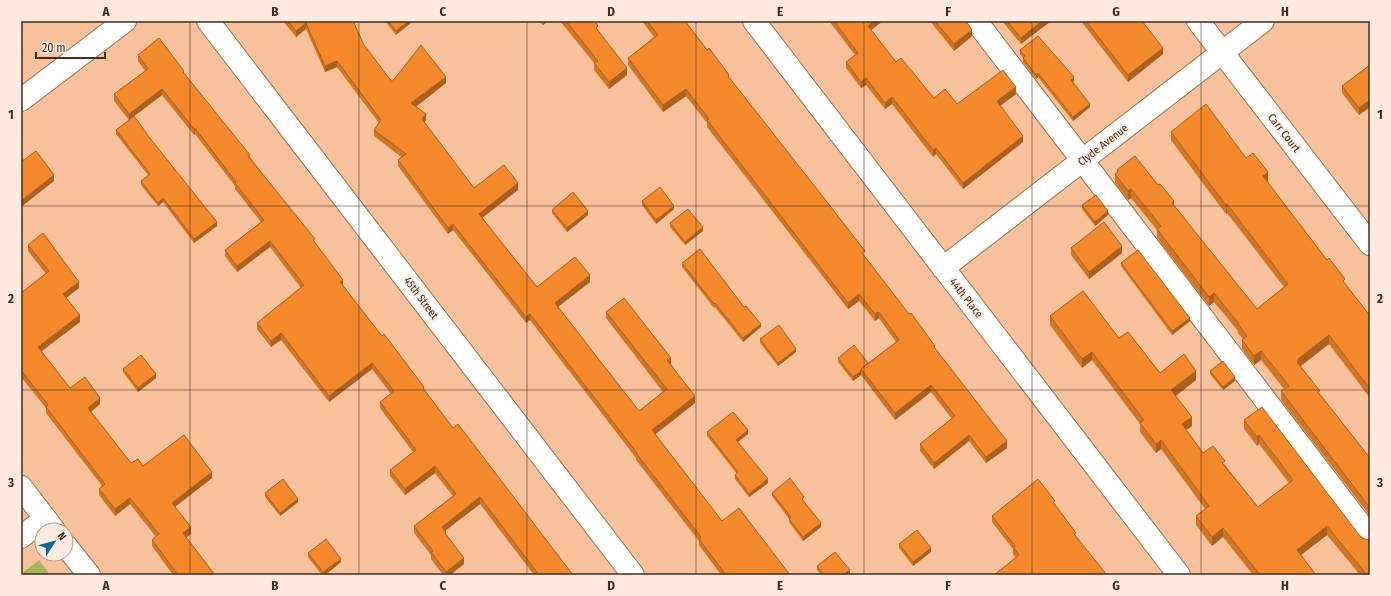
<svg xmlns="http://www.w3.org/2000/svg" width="1391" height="596" viewBox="0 0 1391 596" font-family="'Fira Sans Condensed',sans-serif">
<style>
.green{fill:#a7b558}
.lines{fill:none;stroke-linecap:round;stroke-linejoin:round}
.minor-casing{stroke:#9e6e4b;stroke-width:24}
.minor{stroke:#fff;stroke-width:22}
.wall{fill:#d17625}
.shaded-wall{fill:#aa601e}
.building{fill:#f3892b;stroke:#aa601e}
.grid{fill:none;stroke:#422d1e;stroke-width:1;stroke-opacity:0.55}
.labels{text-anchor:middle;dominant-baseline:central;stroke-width:3;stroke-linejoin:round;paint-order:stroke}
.street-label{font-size:11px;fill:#422d1e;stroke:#fbeadf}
.neatline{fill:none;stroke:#422d1e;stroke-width:1.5}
.grid-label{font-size:13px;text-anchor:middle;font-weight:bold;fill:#422d1e}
</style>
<rect width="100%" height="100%" fill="#f6c19b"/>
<polygon class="green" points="39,560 50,575 21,575 21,574"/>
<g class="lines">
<g class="minor-casing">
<g id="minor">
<polyline points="208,21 633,575"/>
<polyline points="754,21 1179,575"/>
<polyline points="976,21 1370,537"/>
<polyline points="1198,21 1370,244"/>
<polyline points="21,100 125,21"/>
<polyline points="943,268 1263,21"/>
<polyline points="21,487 54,530"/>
<polyline points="21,537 45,519"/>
<polyline points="66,546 89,575"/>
</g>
</g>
<use href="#minor" class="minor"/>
</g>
<g class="wall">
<polygon points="283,21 353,21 364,45 392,82 446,83 416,107 426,120 424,122 474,188 518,190 482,218 537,287 590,282 558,307 639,411 663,392 606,318 606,312 671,364 695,403 655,434 722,521 790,575 721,575 699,545 699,541 636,460 636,458 530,320 526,323 453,230 448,234 398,166 398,160 401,157 374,136 374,130 379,123 337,67 325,72 306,29 296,37"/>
<polygon points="385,21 413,21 396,35"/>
<polygon points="539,21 548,21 543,25"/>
<polygon points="560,21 595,21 598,31 627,75 609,89 594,70 594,63"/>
<polygon points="642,21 685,21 729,77 935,349 1007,448 986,463 969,441 934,469 920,451 920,444 952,419 931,392 895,420 861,375 853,381 838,362 838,358 868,363 896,342 879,318 875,321 859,301 848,309 707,127 707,123 686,96 663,112 628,65 628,58 654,37"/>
<polygon points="829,21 883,21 871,30 896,62 934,98 957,104 1016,94 1000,106 1023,142 963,189 936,154 933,157 892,104 885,109 866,85 861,88 846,68 846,62 855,55"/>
<polygon points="930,21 966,21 972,36 954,51"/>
<polygon points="1002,21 1051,21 1021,44"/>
<polygon points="1081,21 1142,21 1163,54 1128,82"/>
<polygon points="1020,50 1074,81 1073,82 1090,107 1073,121 1038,77 1036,79 1023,62 1023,58 1020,54"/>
<polygon points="138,55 184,73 250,157 315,243 343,286 453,428 573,575 534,575 480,504 445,531 446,535 464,564 450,575 443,575 431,559 431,555 414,533 414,526 453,496 435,473 405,495 390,476 390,470 413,452 380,408 380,402 391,394 372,369 329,402 281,340 271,347 257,329 257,323 301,288 270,247 237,272 225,256 225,250 261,222 235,189 235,186 195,134 194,135 162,95 129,120 114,101 114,94 145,71 138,61"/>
<polygon points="1370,65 1370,107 1359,115 1342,93 1342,86"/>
<polygon points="116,130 149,137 217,226 194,243 163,202 158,206 141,185 141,181 148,175 116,134"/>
<polygon points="1171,132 1246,158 1268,181 1267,182 1370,316 1370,398 1329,344 1301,366 1320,395 1370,458 1370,516 1281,400 1281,391 1284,389 1261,360 1254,365 1242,349 1242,340 1243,339 1238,333 1238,331 1214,302 1209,306 1157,238 1157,230 1131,198 1128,200 1115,183 1115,174 1117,173 1117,170 1174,207 1257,309 1284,287 1227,213 1226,214 1207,189 1171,140"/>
<polygon points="642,201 674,209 656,224 642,205"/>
<polygon points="1082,205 1108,215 1095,226 1082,209"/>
<polygon points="552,210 588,215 567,232 552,213"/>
<polygon points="670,223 703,231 685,245 670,227"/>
<polygon points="28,245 79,288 66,298 80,322 41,351 70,388 100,404 91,412 131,463 212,478 175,507 191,534 186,537 215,575 173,575 152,546 152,540 156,537 130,504 115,516 99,495 99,489 102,486 46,413 46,408 21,377 21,293 46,274 28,251"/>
<polygon points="1071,248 1122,253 1089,279 1071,255"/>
<polygon points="682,263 744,307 761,327 743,342 715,307 714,308 682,267"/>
<polygon points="1121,263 1190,321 1172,335 1121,266"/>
<polygon points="1050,316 1119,338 1160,373 1196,380 1176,396 1192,426 1186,430 1203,453 1225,465 1258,507 1289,483 1259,444 1257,446 1244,429 1244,420 1360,536 1365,539 1370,575 1360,575 1327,535 1301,555 1316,575 1253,575 1223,537 1212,546 1196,525 1196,516 1205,509 1161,449 1156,453 1140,432 1140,424 1092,360 1082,368 1050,325"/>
<polygon points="760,339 796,352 778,366 760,343"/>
<polygon points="123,369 156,378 138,392 123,372"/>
<polygon points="1210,371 1235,381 1223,390 1210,374"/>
<polygon points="707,432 748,434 738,442 768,483 749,497 735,479 735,475 737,474 707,436"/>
<polygon points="265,493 298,502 280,516 265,497"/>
<polygon points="772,493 804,501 821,527 803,541 789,522 789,519 772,496"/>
<polygon points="1055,505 1076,533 1016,558 1013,554 1013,549 992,522 992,516"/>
<polygon points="899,544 931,552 913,566 899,548"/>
<polygon points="308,553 341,562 325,575 322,575 308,557"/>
<polygon points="817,566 850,574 848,575 821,575 817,570"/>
</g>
<g class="shaded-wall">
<polygon points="409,21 413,21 396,35 396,31"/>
<polygon points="543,21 548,21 543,25"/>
<polygon points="875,21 883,21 868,32 868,26"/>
<polygon points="1042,21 1051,21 1021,44 1021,38"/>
<polygon points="306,23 306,29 296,37 296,31"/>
<polygon points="972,30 972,36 954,51 954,44"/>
<polygon points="1163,48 1163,54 1128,82 1128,75"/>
<polygon points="337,61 337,67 325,72 325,66"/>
<polygon points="627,68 627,75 609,89 609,82"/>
<polygon points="1038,73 1038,77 1036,79 1036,75"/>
<polygon points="446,77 446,83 411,110 411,103"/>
<polygon points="1074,77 1074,81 1071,83 1071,80"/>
<polygon points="866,78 866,85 861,88 861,82"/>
<polygon points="1016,87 1016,94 997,108 997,101"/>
<polygon points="162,89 162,95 129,120 129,114"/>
<polygon points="686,89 686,96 663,112 663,105"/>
<polygon points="892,97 892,104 885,109 885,103"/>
<polygon points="1370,100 1370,107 1359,115 1359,108"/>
<polygon points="1090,104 1090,107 1073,121 1073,117"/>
<polygon points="426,114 426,120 422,126 422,119"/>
<polygon points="195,128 195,134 194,135 194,129"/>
<polygon points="1023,136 1023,142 963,189 963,183"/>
<polygon points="936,148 936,154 933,157 933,150"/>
<polygon points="1268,172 1268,181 1263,185 1263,176"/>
<polygon points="54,175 54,181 21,207 21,201"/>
<polygon points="518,183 518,190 479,220 479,214"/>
<polygon points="1131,189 1131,198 1128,200 1128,191"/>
<polygon points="163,198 163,202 158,206 158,203"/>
<polygon points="1174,201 1174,210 1172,203"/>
<polygon points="1227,204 1227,213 1226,214 1226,205"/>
<polygon points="674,206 674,209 656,224 656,220"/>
<polygon points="588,211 588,215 567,232 567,228"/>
<polygon points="1108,211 1108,215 1095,226 1095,222"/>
<polygon points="217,222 217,226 194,243 194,239"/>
<polygon points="453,224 453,230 448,234 448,228"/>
<polygon points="703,227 703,231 685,245 685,242"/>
<polygon points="270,241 270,247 237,272 237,266"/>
<polygon points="1122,246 1122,253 1089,279 1089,272"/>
<polygon points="590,275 590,282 555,309 555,303"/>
<polygon points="343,280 343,286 340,282"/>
<polygon points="79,282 79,288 63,300 63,294"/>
<polygon points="1214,293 1214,302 1209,306 1209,297"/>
<polygon points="859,294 859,301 848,309 848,303"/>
<polygon points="879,312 879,318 875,321 875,314"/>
<polygon points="530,314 530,320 526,323 526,317"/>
<polygon points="80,315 80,322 38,354 38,347"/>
<polygon points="1190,318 1190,321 1172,335 1172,331"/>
<polygon points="761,324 761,327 743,342 743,338"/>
<polygon points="281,333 281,340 271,347 271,341"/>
<polygon points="1329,335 1329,344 1299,367 1297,371 1298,359"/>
<polygon points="796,349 796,352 778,366 778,363"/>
<polygon points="1261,351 1261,360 1254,365 1254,356"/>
<polygon points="1092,352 1092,360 1082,368 1082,359"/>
<polygon points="671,358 671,364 667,367 667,360"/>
<polygon points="372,363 372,369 329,402 329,396"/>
<polygon points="861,371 861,375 853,381 853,377"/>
<polygon points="1196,371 1196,380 1171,399 1171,390"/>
<polygon points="156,374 156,378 138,392 138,388"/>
<polygon points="1235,377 1235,381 1223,390 1223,387"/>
<polygon points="931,385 931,392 895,420 895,413"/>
<polygon points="695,396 695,403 652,437 652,430"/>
<polygon points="100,398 100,404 88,414 88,408"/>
<polygon points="1192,417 1192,426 1182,433 1182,424"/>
<polygon points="748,430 748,434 736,443 736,440"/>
<polygon points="969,435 969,441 934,469 934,463"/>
<polygon points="1259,435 1259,444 1257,446 1257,437"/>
<polygon points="1161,440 1161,449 1156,453 1156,444"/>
<polygon points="1007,441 1007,448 986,463 986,457"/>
<polygon points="435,466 435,473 405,495 405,489"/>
<polygon points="212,472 212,478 172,509 172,503"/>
<polygon points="768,479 768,483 749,497 749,494"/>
<polygon points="480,497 480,504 442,533 442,527"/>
<polygon points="130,498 130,504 115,516 115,509"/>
<polygon points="298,499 298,502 280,516 280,513"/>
<polygon points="821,523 821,527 803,541 803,537"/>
<polygon points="1327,526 1327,535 1297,558 1297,550"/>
<polygon points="191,527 191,534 183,540 183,533"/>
<polygon points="1223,528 1223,537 1212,546 1212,537"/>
<polygon points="931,548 931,552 913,566 913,562"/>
<polygon points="464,558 464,564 450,575 446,575 446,572"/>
<polygon points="341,559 341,562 325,575 323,575 323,572"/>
<polygon points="850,570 850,574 848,575 843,575"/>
</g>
<g class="building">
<polygon points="288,21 353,21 364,45 392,82 421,45 446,77 411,103 426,114 422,119 474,188 504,165 518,183 479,214 537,287 575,257 590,275 555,303 639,411 667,389 606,312 624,298 671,358 667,360 695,396 652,430 722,521 739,508 790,575 726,575 699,539 701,537 636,453 637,453 530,314 526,317 453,224 448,228 398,160 406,154 374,130 381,120 337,61 325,66 306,23 296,31"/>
<polygon points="388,21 409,21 396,31"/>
<polygon points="566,21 595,21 598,26 596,28 627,68 609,82 594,63 598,61"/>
<polygon points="647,21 685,21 707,50 709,48 729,75 728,76 820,193 865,251 862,253 909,314 911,313 935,346 934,347 1007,441 986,457 969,435 934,463 920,444 955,416 931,385 895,413 861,369 899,340 879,312 875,314 859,294 848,303 707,120 709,119 686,89 663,105 628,58 658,35"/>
<polygon points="834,21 875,21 868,26 896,62 901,58 934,98 945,89 957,104 1003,70 1016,87 997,101 1023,136 963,183 936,148 933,150 892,97 885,103 866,78 861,82 846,62 858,53"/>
<polygon points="935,21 966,21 972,30 954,44"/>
<polygon points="1007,21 1042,21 1021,38"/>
<polygon points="1086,21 1142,21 1163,48 1128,75"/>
<polygon points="1038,36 1074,77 1071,80 1090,104 1073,117 1038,73 1036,75 1023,58 1025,56 1020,50"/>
<polygon points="159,38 184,71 183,72 250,155 248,156 315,239 313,240 343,280 340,282 382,336 384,334 424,387 423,388 453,428 458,424 573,575 539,575 480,497 442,527 446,532 445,533 464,558 446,572 431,552 433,551 414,526 456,494 435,466 405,489 390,470 416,450 380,402 394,391 372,363 329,396 281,333 271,341 257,323 304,285 270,241 237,266 225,250 264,220 235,183 236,182 195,128 194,129 162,89 129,114 114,94 148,69 138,55"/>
<polygon points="1370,65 1370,100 1359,108 1342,86"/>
<polygon points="1206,104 1246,158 1253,153 1268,172 1263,176 1327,260 1329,258 1345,279 1343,281 1370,316 1370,389 1329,335 1298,359 1299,361 1297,362 1320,391 1318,392 1370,458 1368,459 1370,461 1370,508 1281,391 1289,386 1261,351 1254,356 1242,340 1247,336 1238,324 1239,324 1214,293 1209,297 1157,229 1161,226 1131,189 1128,191 1115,174 1118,172 1117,170 1135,156 1158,185 1160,184 1174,201 1172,203 1257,309 1288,284 1227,204 1226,205 1207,180 1171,132"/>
<polygon points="134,116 149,137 217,222 194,239 163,198 158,203 141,181 150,174 116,130"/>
<polygon points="36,151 54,175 21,201 21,162"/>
<polygon points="660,187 674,206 656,220 642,201"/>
<polygon points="573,192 588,211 567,228 552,210"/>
<polygon points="1096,195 1108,211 1095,222 1082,205"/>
<polygon points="688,209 703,227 685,242 670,223"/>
<polygon points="1104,222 1122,246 1089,272 1071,248"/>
<polygon points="43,233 79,282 63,294 80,315 38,347 70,388 85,377 100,398 88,408 131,463 138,459 143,466 184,435 212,472 172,503 191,527 183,533 215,575 178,575 152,540 159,534 130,498 115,509 99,489 105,484 46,407 48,405 21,370 21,293 49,271 28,245"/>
<polygon points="700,249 744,307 746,306 761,324 743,338 715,303 714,304 682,263"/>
<polygon points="1138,250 1190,318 1172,331 1121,263"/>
<polygon points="1083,291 1119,338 1128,332 1160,373 1184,354 1196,371 1171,390 1192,417 1182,424 1203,453 1213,446 1225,461 1222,463 1258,507 1293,480 1259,435 1257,437 1244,420 1262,407 1360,536 1365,539 1370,540 1370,575 1367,575 1327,526 1297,550 1316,575 1260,575 1223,528 1212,537 1196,516 1209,506 1161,440 1156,444 1140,423 1144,420 1092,352 1082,359 1050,316"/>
<polygon points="779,325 796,349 778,363 760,339"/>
<polygon points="854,345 868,363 861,369 861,371 853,377 838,358"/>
<polygon points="141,355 156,374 138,388 123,369"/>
<polygon points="1223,361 1235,377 1223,387 1210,371"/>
<polygon points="733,412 748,430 736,440 768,479 749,494 735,475 738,472 707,432"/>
<polygon points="790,478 804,497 802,499 821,523 803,537 789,519 791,517 772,493"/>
<polygon points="283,479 298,499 280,513 265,493"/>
<polygon points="1038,479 1055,501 1053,502 1076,533 1074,534 1107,575 994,575 1019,555 1013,547 1015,546 992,516"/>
<polygon points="917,530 931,548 913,562 899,544"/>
<polygon points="326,539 341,559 323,572 308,553"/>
<polygon points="835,552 850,570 843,575 824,575 817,566"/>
</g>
<path class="grid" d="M 190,21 L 190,575M 359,21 L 359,575M 527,21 L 527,575M 696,21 L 696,575M 864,21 L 864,575M 1032,21 L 1032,575M 1201,21 L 1201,575M 21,206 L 1370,206M 21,390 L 1370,390"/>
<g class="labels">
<g class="street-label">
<text transform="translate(1284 133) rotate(52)">Carr Court</text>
<text transform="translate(1103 145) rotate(-38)">Clyde Avenue</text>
<text transform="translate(421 298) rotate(53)">45th Street</text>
<text transform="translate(966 298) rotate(52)">44th Place</text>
</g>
</g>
<rect width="1391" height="596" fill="none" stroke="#fbeadf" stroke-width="44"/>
<g transform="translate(54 542) rotate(54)"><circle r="19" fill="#fbeadf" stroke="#b19e92"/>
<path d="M0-3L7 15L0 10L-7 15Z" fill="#036c99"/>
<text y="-6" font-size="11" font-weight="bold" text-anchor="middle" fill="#422d1e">N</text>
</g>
<path d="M36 52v6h69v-6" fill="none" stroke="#422d1e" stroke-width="2"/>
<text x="42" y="52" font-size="12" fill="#422d1e" stroke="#fbeadf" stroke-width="3" paint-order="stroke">20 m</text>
<rect x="22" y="22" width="1347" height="552" class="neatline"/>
<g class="grid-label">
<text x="106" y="16">A</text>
<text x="275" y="16">B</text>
<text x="443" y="16">C</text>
<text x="611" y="16">D</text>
<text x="780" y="16">E</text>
<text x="948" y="16">F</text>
<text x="1116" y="16">G</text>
<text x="1285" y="16">H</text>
<text x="11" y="119">1</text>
<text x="1380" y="119">1</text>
<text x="11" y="303">2</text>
<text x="1380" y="303">2</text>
<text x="11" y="487">3</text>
<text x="1380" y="487">3</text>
<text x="106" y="590">A</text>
<text x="275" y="590">B</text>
<text x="443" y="590">C</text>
<text x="611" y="590">D</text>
<text x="780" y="590">E</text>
<text x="948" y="590">F</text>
<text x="1116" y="590">G</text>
<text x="1285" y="590">H</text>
</g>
</svg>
